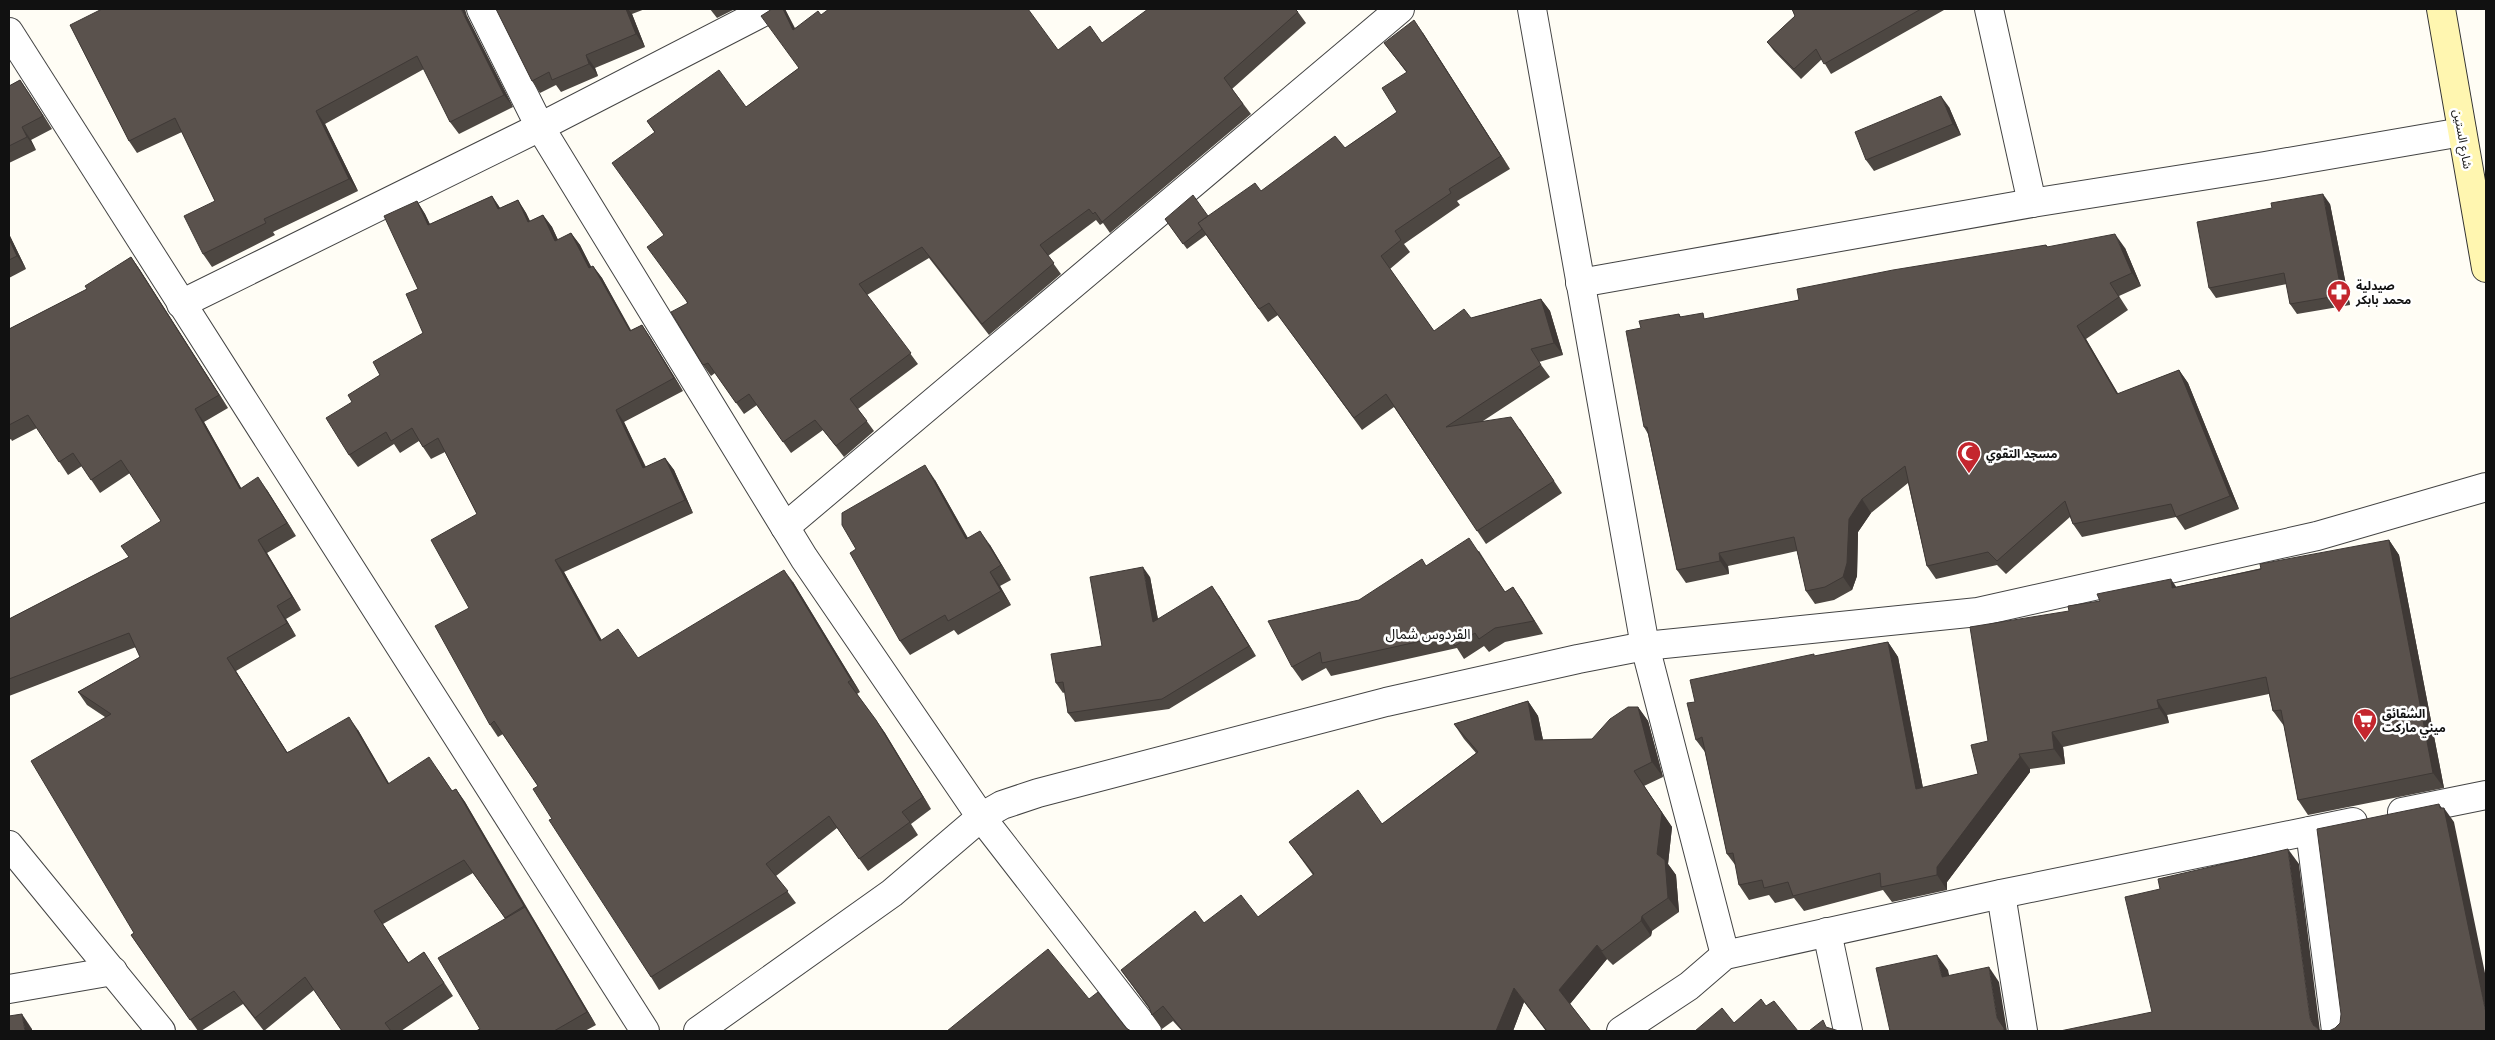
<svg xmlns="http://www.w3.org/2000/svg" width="2495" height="1040" viewBox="0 0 2495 1040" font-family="'PT Serif','Noto Sans Arabic',serif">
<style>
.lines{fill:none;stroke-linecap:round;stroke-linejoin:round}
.street-casing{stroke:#444;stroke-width:30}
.secondary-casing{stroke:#333;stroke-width:30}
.street{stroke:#fff;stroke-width:28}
.secondary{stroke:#fff6b0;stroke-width:28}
.wall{fill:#4d4742}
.shaded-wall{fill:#3f3936}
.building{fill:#5a524d;stroke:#3f3936}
.labels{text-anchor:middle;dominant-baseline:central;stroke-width:5;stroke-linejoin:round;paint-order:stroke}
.street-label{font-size:12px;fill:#111;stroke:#fff}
.poi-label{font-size:12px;font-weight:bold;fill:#111;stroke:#fff;text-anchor:start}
.neighbourhood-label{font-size:14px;fill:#111;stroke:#fff}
</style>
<rect width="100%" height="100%" fill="#fffdf5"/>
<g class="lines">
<g class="street-casing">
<g id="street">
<polyline points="481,9 540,127 804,558 981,817 1147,1031"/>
<polyline points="1532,9 1645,646 1725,955"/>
<polyline points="1989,9 2032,203"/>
<polyline points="9,32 645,1031"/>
<polyline points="1580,283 2032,203 2265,166 2462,132"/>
<polyline points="181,304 540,127 769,9"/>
<polyline points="785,527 1400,9"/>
<polyline points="2402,812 2486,795"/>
<polyline points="2310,831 2336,1031"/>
<polyline points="9,845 161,1031"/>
<polyline points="2001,894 2023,1031"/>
<polyline points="1827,932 1848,1031"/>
<polyline points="9,989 113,971"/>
<polyline points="698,1031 892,893 981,817 1002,805 1038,793 1386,702 1578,659 1645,646 1978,612 2317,536 2486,487"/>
<polyline points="1621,1031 1689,986 1725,955 2001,894 2353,822"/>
</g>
</g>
<g class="secondary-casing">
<polyline id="secondary" points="2441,9 2486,268"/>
</g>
<use href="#street" class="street"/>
<use href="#secondary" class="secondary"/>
</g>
<g class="wall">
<polygon points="496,9 645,9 632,14 645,47 595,68 598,76 561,92 556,85 540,93 532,81"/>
<polygon points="710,9 735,9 717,18"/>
<polygon points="772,9 785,9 795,28 821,15 1058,50 1298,12 1306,23 1232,89 1251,114 1110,233 1103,223 1100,225 1096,220 1048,256 1061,274 989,335 929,258 867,295 918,364 858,409 874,431 844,457 823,430 791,453 757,405 744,414 715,373 711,376 703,365 687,303 664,235 655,133 647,121 746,107 799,68"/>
<polygon points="1792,9 1943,9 1944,10 1831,74 1822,59 1801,79 1774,51 1767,42 1795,16"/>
<polygon points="467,16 513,107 459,134 450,122 424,69 325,124 358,191 273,232 275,235 212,267 203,254 215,201 182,132 137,153 129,141 70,25"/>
<polygon points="1423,33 1510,169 1457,201 1460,205 1404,244 1410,252 1390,269 1434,331 1471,318 1541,299 1550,311 1563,355 1539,362 1550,377 1483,421 1520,429 1562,493 1486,544 1394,407 1362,430 1278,315 1268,322 1206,235 1187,249 1165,219 1208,216 1261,191 1345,148 1397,112 1407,73 1384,43"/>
<polygon points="20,80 52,129 31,140 36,150 9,163 9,86"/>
<polygon points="1949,107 1961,135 1874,171 1866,160"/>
<polygon points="492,196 500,208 518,200 526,213 530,221 543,215 552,227 558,240 571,233 580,245 591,267 593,266 602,278 631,330 642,325 650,337 683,391 624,422 646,467 665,458 674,470 693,513 564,572 601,640 638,658 793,582 860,692 857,694 885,733 931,809 911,824 918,835 868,871 837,828 776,876 796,903 659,990 651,977 552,819 538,786 503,734 498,737 490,725 469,608 477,514 445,452 431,459 419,441 400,453 394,444 358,467 349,455 352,402 423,333 418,289 417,201 425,214 430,224"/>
<polygon points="2330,204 2350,305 2297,314 2290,304 2287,284 2216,298 2209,288"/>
<polygon points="9,234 26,269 9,278"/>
<polygon points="2046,245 2048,247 2125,248 2141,286 2119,296 2128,310 2086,339 2118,394 2179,370 2188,383 2239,509 2185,530 2176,517 2082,537 2073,524 2070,517 2006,574 1997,565 1936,579 1927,566 1908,483 1871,513 1858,532 1857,576 1852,590 1834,600 1815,604 1806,591 1797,551 1728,566 1729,574 1686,583 1677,570 1648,434 1644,427 1641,328 1679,314 1681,317 1707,319 1799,300"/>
<polygon points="131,257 140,270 228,408 204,422 241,488 267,490 296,536 267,553 301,610 286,619 296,636 236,671 287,752 358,730 389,784 438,770 452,791 456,789 465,802 596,1025 585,1031 476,1031 480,1029 505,918 473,873 383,924 409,963 424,952 453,996 401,1031 342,1031 314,990 264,1031 243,1004 201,1031 198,1031 131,935 134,933 105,717 87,705 78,692 140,657 136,647 9,696 9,619 129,557 161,521 130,473 100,493 82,466 68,475 37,428 12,441 11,439 9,440 9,329 87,289"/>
<polygon points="935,480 968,538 990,545 1011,580 1000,586 1011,605 958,635 954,630 910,655 900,641 856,549"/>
<polygon points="2389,540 2399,555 2444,788 2308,815 2298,800 2284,726 2273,711 2269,694 2167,715 2169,723 2063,747 2065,764 2030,769 2030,772 1947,882 1947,890 1892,902 1883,890 1804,911 1794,898 1775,903 1769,895 1749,900 1739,885 1736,866 1727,854 1705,752 1696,740 1695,702 1815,656 1888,642 1898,657 1923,788 1978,774 1988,741 2069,611 2100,601 2176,587"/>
<polygon points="1479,551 1505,592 1513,587 1543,634 1505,642 1489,652 1484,646 1464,659 1457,648 1331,676 1326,668 1302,681 1292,667 1359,600 1426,566"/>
<polygon points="1150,577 1158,619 1219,596 1256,656 1169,709 1075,722 1068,713 1065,692 1063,693 1056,683 1102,646"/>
<polygon points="1528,701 1538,716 1543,740 1592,739 1638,707 1648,721 1663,777 1644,786 1672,827 1668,864 1676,875 1679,912 1652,931 1651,936 1613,965 1607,959 1570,1004 1591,1031 1546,1031 1524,1002 1513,1031 1182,1031 1173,1021 1162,1029 1152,1015 1150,1010 1121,970 1204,923 1258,917 1313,875 1289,842 1382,824 1476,753 1464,739 1454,724"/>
</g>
<g class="shaded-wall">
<polygon points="461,9 465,9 467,16 513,107 504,95"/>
<polygon points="626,9 628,9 632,14 645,47 636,34"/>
<polygon points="783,9 785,9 800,40 793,30"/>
<polygon points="1414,20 1423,33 1510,169 1501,156"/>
<polygon points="586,55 595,68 598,76 589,64"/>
<polygon points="20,80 29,93 52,129 43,116"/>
<polygon points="1941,96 1949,107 1961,135 1953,124"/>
<polygon points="316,111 325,124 358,191 349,179"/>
<polygon points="22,127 31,140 36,150 27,137"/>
<polygon points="2323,194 2330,204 2350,305 2342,295"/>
<polygon points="492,196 500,208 498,209"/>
<polygon points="518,200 526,213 536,234 528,222"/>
<polygon points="417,201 425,214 436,238 428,225"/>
<polygon points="543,215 552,227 564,253 555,241"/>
<polygon points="571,233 580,245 598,280 589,268"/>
<polygon points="9,234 26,269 17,256 9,239"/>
<polygon points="2115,234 2125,248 2141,286 2132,273"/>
<polygon points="131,257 140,270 228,408 219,395"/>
<polygon points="593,266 602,278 638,344 630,331"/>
<polygon points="1541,299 1550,311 1563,355 1554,343"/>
<polygon points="642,325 650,337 683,391 674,378"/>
<polygon points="2077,326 2086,339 2126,407 2117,394"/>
<polygon points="2179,370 2188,383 2239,509 2230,496"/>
<polygon points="195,409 204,422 249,502 240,489"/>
<polygon points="616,410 624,422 652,481 643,468"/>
<polygon points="665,458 674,470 693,513 685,500"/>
<polygon points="925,465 935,480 976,553 966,539"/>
<polygon points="258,477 267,490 296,536 287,523"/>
<polygon points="1862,499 1871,513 1858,532 1857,576 1852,590 1843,577 1849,519"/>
<polygon points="980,531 990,545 1011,580 1001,565"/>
<polygon points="258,540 267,553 301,610 292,597"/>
<polygon points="2389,540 2399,555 2444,788 2433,773"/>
<polygon points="1719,553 1728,566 1729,574 1720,561"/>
<polygon points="555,560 564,572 609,653 600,641"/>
<polygon points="1143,567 1150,577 1160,631 1153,622"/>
<polygon points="784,570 793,582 860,692 851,680"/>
<polygon points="990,572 1000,586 1011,605 1001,591"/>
<polygon points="2171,579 2181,594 2172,588"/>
<polygon points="1212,586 1219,596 1256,656 1249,646"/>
<polygon points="1513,587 1522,600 1543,634 1534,621"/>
<polygon points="277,606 286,619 296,636 287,623"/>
<polygon points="1888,642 1898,657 1926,804 1916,789"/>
<polygon points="227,658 236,671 296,766 287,753"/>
<polygon points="2157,700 2167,715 2169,723 2159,708"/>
<polygon points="1528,701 1538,716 1546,754 1535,740"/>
<polygon points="1638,707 1648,721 1663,777 1652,762"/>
<polygon points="349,717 358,730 397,797 388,784"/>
<polygon points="876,720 885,733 931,809 923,797"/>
<polygon points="2052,732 2063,747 2065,764 2054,749"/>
<polygon points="2019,754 2030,769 2030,772 1947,882 1947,890 1937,875 1937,867"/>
<polygon points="1634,771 1672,827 1668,864 1676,875 1679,912 1668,898 1657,854"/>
<polygon points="456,789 465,802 533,919 524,906"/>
<polygon points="2439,804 2444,811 2444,808 2454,822 2486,978 2486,1013"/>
<polygon points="2288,849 2299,864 2320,1031 2313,1025 2310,1018"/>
<polygon points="525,907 534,920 596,1025 587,1012"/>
<polygon points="1642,916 1652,931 1651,936 1641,921"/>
<polygon points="1597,945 1607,959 1569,1005 1559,990"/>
<polygon points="1937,955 1948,970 1953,992 1942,977"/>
<polygon points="1989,967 1999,982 2007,1031 2004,1031 1997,1018"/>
<polygon points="1514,988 1524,1002 1513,1031 1496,1031"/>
<polygon points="22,1014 32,1029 32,1031 25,1031"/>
</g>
<g class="building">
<polygon points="102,9 461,9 504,95 450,122 417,56 316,111 349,179 264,219 266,223 203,254 184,216 215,201 175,118 129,141 70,25"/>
<polygon points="496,9 626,9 636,34 586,55 589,64 552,80 549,72 532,81"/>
<polygon points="772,9 783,9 793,30 818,11 821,15 829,9 1028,9 1058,50 1090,26 1102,43 1148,9 1295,9 1298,12 1224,78 1243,104 1102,222 1095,212 1093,214 1089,209 1040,245 1054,263 982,324 922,247 859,284 911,353 850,399 867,421 836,446 815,420 783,442 749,394 736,403 708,363 703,365 671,312 688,303 647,247 664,235 612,163 655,132 647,121 719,70 746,107 799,68 761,16"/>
<polygon points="1792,9 1921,9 1824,64 1816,49 1794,69 1767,42 1795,16"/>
<polygon points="1414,20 1501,156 1449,189 1451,193 1395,231 1401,240 1381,256 1434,331 1464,309 1471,318 1541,299 1554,343 1531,349 1541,365 1446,427 1511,417 1554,481 1477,531 1386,394 1354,418 1269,303 1259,309 1198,223 1255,183 1261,191 1335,136 1345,148 1397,112 1382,88 1407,72 1384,43"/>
<polygon points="20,80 43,116 22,127 27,137 9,146 9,86"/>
<polygon points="1941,96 1953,124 1866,160 1855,132"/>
<polygon points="2323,194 2342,295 2290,304 2284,273 2209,288 2197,222 2272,208 2271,203"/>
<polygon points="1193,195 1208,216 1198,223 1202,229 1183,244 1165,219"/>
<polygon points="492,196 498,209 518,200 528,222 543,215 555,241 571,233 589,268 593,266 630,331 642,325 674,378 616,410 643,468 665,458 685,500 555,560 600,641 618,629 638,658 784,570 851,680 848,682 876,720 923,797 902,812 910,822 859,859 829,816 766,864 788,891 651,977 549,820 552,819 533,789 538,786 494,721 490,725 435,626 469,608 431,540 477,514 438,438 423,447 412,428 391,441 386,432 349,455 326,418 352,402 348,395 380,375 373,362 423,333 406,294 418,289 384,216 417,201 428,225"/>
<polygon points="2115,234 2132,273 2110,283 2119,297 2077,326 2117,394 2179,370 2230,496 2176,517 2171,504 2073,524 2065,501 1997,561 1988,552 1927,566 1905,466 1862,499 1849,519 1847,563 1843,577 1825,587 1806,591 1794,537 1719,553 1720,561 1677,570 1647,427 1644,427 1626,331 1641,328 1639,321 1679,314 1680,317 1703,313 1704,319 1799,300 1797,289 1893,270 2046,245 2047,247"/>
<polygon points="9,239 17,256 9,260"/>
<polygon points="131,257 219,395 195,409 240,489 258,477 287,523 258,540 292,597 277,606 287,623 227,658 287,753 349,717 388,784 429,757 452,791 456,789 524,906 505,918 464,860 374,911 408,963 424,952 444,983 385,1023 391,1031 342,1031 305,977 255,1018 234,991 190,1020 131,935 134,933 31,761 111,714 78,692 140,657 129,633 9,679 9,619 129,557 121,546 161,521 121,460 91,480 73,453 59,462 28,415 9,425 9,329 87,289 85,286"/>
<polygon points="925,465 966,539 980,531 1001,565 990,572 1001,591 948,621 945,615 900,641 850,553 856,549 842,525 842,513"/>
<polygon points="1469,538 1505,592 1513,587 1534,621 1495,628 1479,639 1475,633 1455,646 1448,635 1322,663 1320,652 1292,667 1268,621 1359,600 1422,559 1426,566"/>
<polygon points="2389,540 2433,773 2298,800 2281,710 2273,711 2266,677 2157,700 2159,708 2052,732 2054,749 2019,754 2020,757 1937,867 1937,875 1881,887 1880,873 1793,896 1788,882 1764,888 1762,880 1739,885 1733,853 1727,854 1702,737 1696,740 1687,703 1695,702 1690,680 1814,654 1814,656 1888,642 1916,789 1978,774 1971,745 1988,741 1970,627 2069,611 2068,606 2100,601 2097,594 2171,579 2172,588 2261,569 2260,564"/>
<polygon points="1143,567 1153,622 1212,586 1249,646 1162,699 1068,713 1063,682 1056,683 1051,654 1102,646 1090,577"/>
<polygon points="1528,701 1535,740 1592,739 1610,719 1628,707 1638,707 1652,762 1634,771 1662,813 1657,854 1665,860 1668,898 1642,916 1641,921 1602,951 1597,945 1559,990 1591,1031 1547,1031 1514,988 1496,1031 1183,1031 1163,1006 1152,1015 1149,1007 1121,970 1195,911 1204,923 1241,895 1258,917 1314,874 1289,842 1358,790 1382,824 1478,752 1454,724"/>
<polygon points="2439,804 2440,808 2444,808 2486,1013 2486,1031 2329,1031 2335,1028 2340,1023 2341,1014 2317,829"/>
<polygon points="2288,849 2310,1018 2313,1025 2319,1030 2326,1031 2060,1031 2152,1012 2125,897 2160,889 2158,879"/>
<polygon points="525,907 587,1012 554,1031 476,1031 480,1029 438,958"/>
<polygon points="1048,949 1089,999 1098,992 1126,1028 1131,1031 947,1031"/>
<polygon points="1937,955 1942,977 1989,967 1997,1018 2004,1028 2004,1031 1890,1031 1876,968"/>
<polygon points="1761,999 1766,1006 1774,1001 1798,1031 1695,1031 1722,1008 1734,1023"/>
<polygon points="22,1014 25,1031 9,1031 9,1016"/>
<polygon points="1823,1020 1826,1027 1839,1031 1809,1031"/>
</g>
<defs>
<g id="pharmacy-pin" transform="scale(1.25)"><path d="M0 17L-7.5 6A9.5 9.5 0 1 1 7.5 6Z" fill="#c4262e" stroke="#fff"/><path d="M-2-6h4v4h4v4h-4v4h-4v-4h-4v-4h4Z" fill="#fff"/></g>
<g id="mosque-pin" transform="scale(1.25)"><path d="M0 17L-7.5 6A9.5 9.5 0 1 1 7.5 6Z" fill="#c4262e" stroke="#fff"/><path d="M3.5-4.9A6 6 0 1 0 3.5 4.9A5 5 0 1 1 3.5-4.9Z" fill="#fff"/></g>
<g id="supermarket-pin" transform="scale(1.25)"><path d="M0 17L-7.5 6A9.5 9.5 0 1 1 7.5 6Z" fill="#c4262e" stroke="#fff"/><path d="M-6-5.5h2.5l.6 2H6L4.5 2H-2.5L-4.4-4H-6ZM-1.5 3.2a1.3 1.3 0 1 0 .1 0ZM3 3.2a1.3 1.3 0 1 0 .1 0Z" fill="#fff"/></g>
</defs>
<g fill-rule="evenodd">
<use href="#pharmacy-pin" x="2339" y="292"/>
<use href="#mosque-pin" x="1969" y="453"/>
<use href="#supermarket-pin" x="2365" y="720"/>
</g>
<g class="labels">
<g class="street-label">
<text transform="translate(2463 139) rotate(80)">شارع الستين</text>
</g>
<g class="poi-label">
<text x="2356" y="285">صيدلية<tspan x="2356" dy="14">محمد بابكر</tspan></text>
<text x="1986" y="453">مسجد التقوي</text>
<text x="2382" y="713">الشقائق<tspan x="2382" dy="14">ميني ماركت</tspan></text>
</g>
<g class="neighbourhood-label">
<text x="1428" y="633">الفردوس شمال</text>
</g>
</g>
<rect width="2495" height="1040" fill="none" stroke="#111111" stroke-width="20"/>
</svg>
